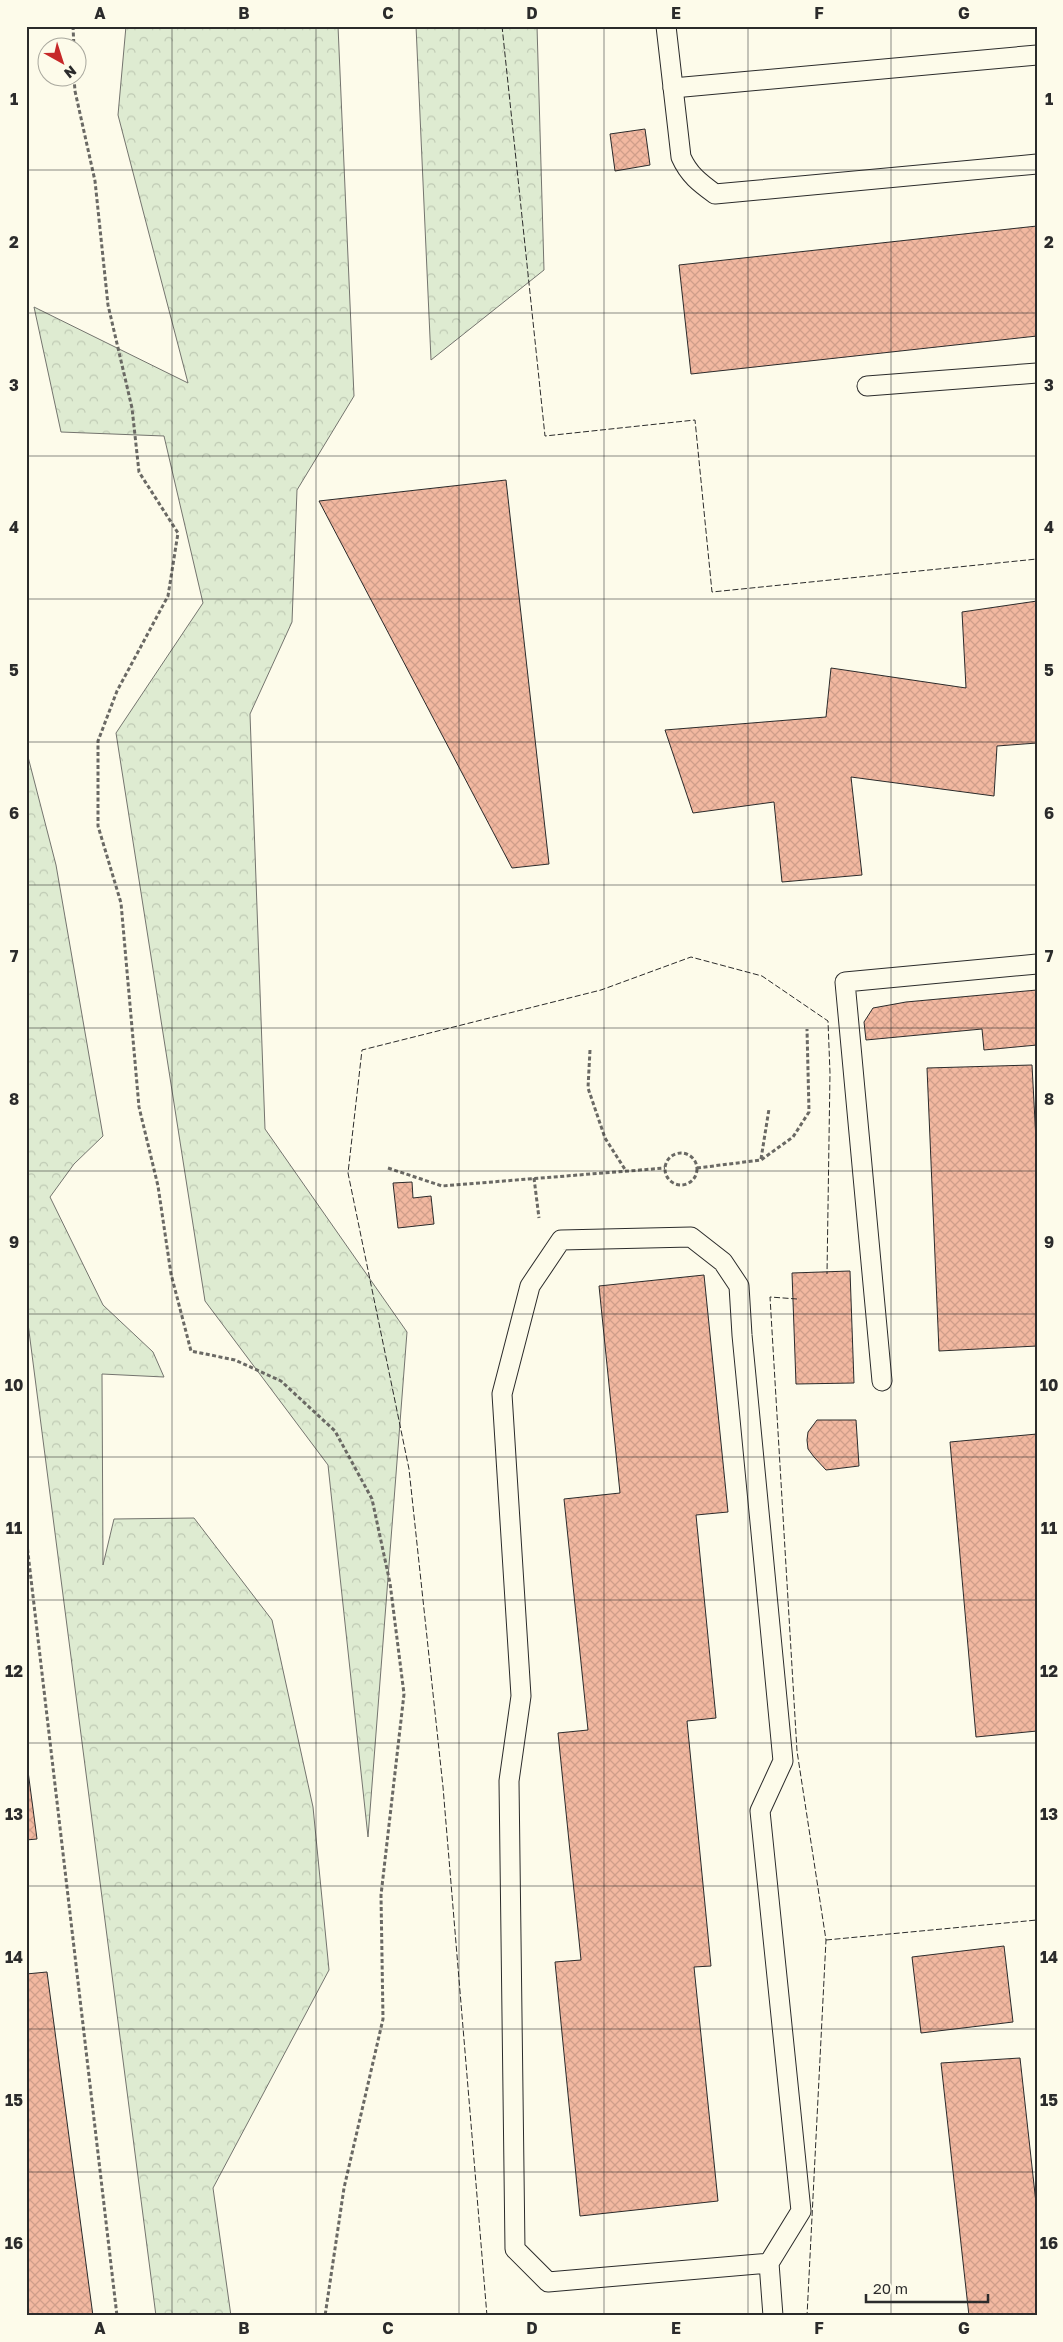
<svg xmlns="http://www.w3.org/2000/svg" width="1063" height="2342" viewBox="0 0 1063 2342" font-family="'Golos Text',sans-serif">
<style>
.forest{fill:url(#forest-crowns);stroke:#74746e}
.building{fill:url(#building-cross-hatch);stroke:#2b2b2b}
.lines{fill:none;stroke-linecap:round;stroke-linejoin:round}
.lane-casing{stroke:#2b2b2b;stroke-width:21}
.path{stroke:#6a6964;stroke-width:3;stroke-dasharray:4 2.5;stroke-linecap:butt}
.lane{stroke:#fdfbea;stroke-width:19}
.fence{stroke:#2b2b2b;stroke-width:1;stroke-dasharray:6 2.5;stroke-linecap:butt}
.grid{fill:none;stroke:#2b2b2b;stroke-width:1;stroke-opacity:0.55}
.neatline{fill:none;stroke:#2b2b2b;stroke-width:2}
.grid-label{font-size:16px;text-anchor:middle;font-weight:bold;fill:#2b2b2b}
</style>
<defs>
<pattern id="forest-crowns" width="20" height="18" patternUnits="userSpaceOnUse" patternTransform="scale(1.25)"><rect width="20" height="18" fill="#deebd1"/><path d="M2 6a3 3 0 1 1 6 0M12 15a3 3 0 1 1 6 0" fill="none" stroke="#bfcab4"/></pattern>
<pattern id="building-cross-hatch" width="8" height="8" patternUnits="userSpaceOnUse" patternTransform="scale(1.25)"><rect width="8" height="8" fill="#f2b8a0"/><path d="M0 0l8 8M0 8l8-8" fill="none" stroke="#d09e8a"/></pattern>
</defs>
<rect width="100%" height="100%" fill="#fdfbea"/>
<g class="forest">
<polygon points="126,26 338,26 354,396 297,490 292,622 250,714 265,1129 407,1332 368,1837 328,1465 205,1301 116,733 203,603 164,436 61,432 34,307 188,383 118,115"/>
<polygon points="416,26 537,26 544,270 431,360"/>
<polygon points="26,749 56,865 103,1136 74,1164 50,1197 103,1305 153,1352 164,1377 102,1374 103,1565 114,1519 194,1518 272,1620 313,1807 329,1970 213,2188 231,2316 156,2316 26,1308"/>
</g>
<g class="building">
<polygon points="645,129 650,165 615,171 610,134"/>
<polygon points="1037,226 1037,336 691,374 679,265"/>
<polygon points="506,480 549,864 512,868 319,501"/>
<polygon points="1037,601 1037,743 997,746 994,796 851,777 862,875 782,882 774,802 693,813 665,730 826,717 831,668 966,688 962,612"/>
<polygon points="1037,990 1037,1045 984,1050 982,1029 866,1040 864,1022 873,1008 906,1002"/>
<polygon points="1032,1065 1037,1159 1037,1346 939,1351 927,1068"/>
<polygon points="412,1182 413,1198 431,1196 434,1224 398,1228 393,1183"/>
<polygon points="850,1271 854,1383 796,1384 792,1273"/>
<polygon points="704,1275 728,1512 696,1515 716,1718 687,1721 711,1966 694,1967 718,2201 580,2216 555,1962 581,1960 558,1733 588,1730 564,1499 620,1493 599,1286"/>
<polygon points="817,1420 856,1420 859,1466 826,1470 814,1457 808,1449 807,1440 808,1432"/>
<polygon points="1037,1434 1037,1731 976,1737 950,1442"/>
<polygon points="26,1756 37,1839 26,1840"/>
<polygon points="1004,1946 1013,2022 921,2033 912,1957"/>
<polygon points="47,1972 93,2316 26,2316 26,1974"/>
<polygon points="1020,2058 1037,2212 1037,2316 969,2316 941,2063"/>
</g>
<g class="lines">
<g class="lane-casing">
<g id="lane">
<path d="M 666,26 L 681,157 C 689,175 700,183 715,194 L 1037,164"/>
<polyline points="673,88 1037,55"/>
<polyline points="867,386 1037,373"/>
<polyline points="882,1381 845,982 1037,964"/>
<polyline points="769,2263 548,2282 515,2249 509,1781 521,1696 502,1394 530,1286 561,1240 691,1237 723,1262 739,1286 742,1335 783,1761 760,1811 801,2211 769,2263 773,2316"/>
</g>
</g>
<g class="path">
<polyline points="73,26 74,48"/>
<polyline points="74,78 75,91 95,181 108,305 132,408 139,472 178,533 168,596 117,691 98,741 98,826 121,903 139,1107 158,1186 171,1274 191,1351 235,1360 281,1381 335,1431 372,1499 390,1583 404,1694 381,1895 383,2019 344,2188 325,2316"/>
<polyline points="590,1050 588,1088 605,1138 626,1171"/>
<circle cx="681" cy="1169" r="16"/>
<polyline points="761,1159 769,1109"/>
<polyline points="388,1168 442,1186 665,1168"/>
<polyline points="697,1168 761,1160 793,1137 809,1112 807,1029"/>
<polyline points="534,1178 539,1218"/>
<polyline points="26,1536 117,2316"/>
</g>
<use href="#lane" class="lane"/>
<g class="fence">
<polyline points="502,26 545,436 695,420 712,592 1037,559"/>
<polyline points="797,1299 770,1297 797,1751 826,1940 807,2316"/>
<polyline points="826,1940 1037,1920"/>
<polyline points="487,2316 443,1787 409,1469 348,1173 362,1050 601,990 691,957 762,976 828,1021 830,1073 827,1274"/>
</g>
</g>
<path class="grid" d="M 172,26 L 172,2316M 316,26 L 316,2316M 459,26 L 459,2316M 604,26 L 604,2316M 748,26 L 748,2316M 891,26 L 891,2316M 26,170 L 1037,170M 26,313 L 1037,313M 26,456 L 1037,456M 26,599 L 1037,599M 26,742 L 1037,742M 26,885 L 1037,885M 26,1028 L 1037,1028M 26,1171 L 1037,1171M 26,1314 L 1037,1314M 26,1457 L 1037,1457M 26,1600 L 1037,1600M 26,1743 L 1037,1743M 26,1886 L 1037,1886M 26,2029 L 1037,2029M 26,2172 L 1037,2172"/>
<rect width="1063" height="2342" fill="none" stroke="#fdfbea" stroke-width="55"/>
<g transform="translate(62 62) rotate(141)"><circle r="24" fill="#fdfbea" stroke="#a9a89e"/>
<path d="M0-4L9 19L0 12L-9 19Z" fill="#c62828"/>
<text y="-8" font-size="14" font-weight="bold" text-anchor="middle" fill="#2b2b2b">N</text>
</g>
<path d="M866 2294v8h122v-8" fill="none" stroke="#2b2b2b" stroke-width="2.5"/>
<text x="873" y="2294" font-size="15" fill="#2b2b2b" stroke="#fdfbea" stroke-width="4" paint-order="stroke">20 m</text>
<rect x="28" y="28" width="1008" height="2286" class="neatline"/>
<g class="grid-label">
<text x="100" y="19">A</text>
<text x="244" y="19">B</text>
<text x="388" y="19">C</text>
<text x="532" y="19">D</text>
<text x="676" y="19">E</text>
<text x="819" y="19">F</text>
<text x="964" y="19">G</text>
<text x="14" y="105">1</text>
<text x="1049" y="105">1</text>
<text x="14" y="248">2</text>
<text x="1049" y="248">2</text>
<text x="14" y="391">3</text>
<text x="1049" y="391">3</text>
<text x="14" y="533">4</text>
<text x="1049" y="533">4</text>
<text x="14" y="676">5</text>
<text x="1049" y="676">5</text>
<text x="14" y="819">6</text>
<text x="1049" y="819">6</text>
<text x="14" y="962">7</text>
<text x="1049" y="962">7</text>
<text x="14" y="1105">8</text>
<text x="1049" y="1105">8</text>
<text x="14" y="1248">9</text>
<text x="1049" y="1248">9</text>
<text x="14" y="1391">10</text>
<text x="1049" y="1391">10</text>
<text x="14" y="1534">11</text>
<text x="1049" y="1534">11</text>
<text x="14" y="1677">12</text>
<text x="1049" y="1677">12</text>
<text x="14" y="1820">13</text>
<text x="1049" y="1820">13</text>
<text x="14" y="1963">14</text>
<text x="1049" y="1963">14</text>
<text x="14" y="2106">15</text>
<text x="1049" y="2106">15</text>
<text x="14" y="2249">16</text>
<text x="1049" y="2249">16</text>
<text x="100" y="2334">A</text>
<text x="244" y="2334">B</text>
<text x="388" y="2334">C</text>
<text x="532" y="2334">D</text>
<text x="676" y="2334">E</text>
<text x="819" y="2334">F</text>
<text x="964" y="2334">G</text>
</g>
</svg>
